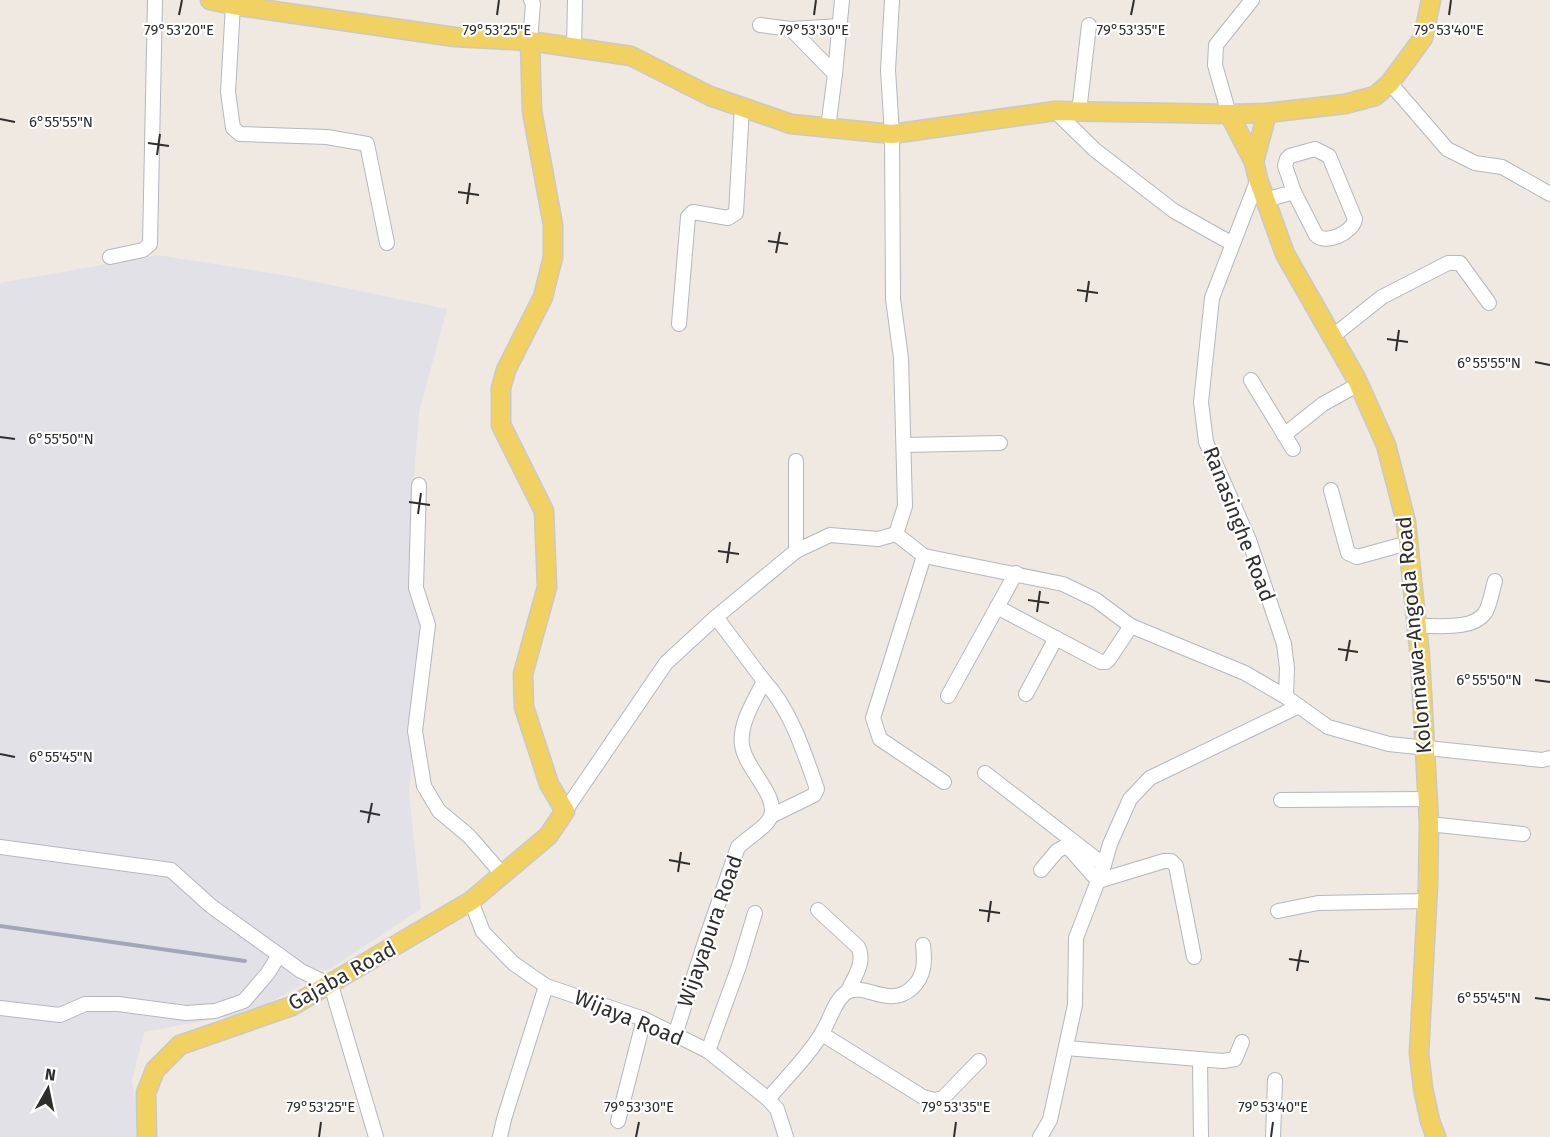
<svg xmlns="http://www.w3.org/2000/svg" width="1550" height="1137" viewBox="0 0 1550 1137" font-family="'Fira Sans',sans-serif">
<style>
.industrial{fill:#e3e1e8}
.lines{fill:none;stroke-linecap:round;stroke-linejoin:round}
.minor-casing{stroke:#b4b7c1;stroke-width:16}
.major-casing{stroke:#c9c9c9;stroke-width:21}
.minor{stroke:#fff;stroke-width:14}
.major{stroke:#f2d163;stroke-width:18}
.rail{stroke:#a3a6b8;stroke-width:4}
.ticks{fill:none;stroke:#2e2e2e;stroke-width:2}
.labels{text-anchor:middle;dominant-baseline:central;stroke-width:4.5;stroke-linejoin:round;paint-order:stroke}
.street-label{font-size:21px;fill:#2e2e2e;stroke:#fff}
.ticks-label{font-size:15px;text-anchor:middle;fill:#2e2e2e;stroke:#fff;stroke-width:4.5;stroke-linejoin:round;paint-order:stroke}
</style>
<rect width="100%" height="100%" fill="#efe9e1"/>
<polygon class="industrial" points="158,255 288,276 447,309 419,412 413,490 422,621 409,792 421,909 328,970 303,967 296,976 301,985 253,1012 144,1032 132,1081 141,1137 0,1137 0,283"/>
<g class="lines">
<g class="minor-casing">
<g id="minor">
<polyline points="892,0 888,70 892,134 893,299 901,358 905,506 896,534"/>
<polyline points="233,5 228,92 233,128 240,134 327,137 367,144 387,243"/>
<polyline points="760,25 791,29 835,74 828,128"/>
<polyline points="791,29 841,26"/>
<polyline points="530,41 533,4 531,0"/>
<polyline points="574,47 575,0"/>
<polyline points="835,74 842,0"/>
<polyline points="1390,83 1447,149 1475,163 1502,167 1550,194"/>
<polyline points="1055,111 1095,150 1174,211 1231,243"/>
<polyline points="1079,112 1089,25"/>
<polyline points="1229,114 1215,65 1216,45 1252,0"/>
<path d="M 1315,149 L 1329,156 L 1355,219 C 1353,233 1325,245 1316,235 L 1294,192 L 1285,166 L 1287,159 L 1290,156 Z"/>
<polyline points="1258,179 1212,298 1201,402 1206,442 1249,540 1284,644 1287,668 1286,697"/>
<polyline points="1265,200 1294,192"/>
<polyline points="110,257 143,250 150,244 155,0"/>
<polyline points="679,324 688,217 693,212 728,218 736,213 742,107"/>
<polyline points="1333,336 1382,297 1448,263 1460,263 1489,303"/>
<polyline points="1251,380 1293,449"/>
<polyline points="1284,435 1323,404 1359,384"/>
<polyline points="904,445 1000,443"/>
<polyline points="796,461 796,551"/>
<polyline points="419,485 416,588 428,625 415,731 424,786 439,811 469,836 503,875"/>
<polyline points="1331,490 1348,553 1357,557 1408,543"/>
<polyline points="924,556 873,718 880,739 944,782"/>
<polyline points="997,607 1101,662 1106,662 1109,659 1131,626"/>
<path d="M 1416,626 C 1436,625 1472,631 1485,613 C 1490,605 1492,591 1495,581"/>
<path d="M 764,681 C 791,710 804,752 817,789 L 814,795 L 771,816"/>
<polyline points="1026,694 1056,638"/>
<polyline points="948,696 1016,573"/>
<polyline points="985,773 1104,865"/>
<polyline points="1281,800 1428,799"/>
<polyline points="565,811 666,663 716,617 796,551 830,535 878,539 896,534 924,556 1063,584 1096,600 1131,626 1245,673 1286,697 1328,727 1389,744 1542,760 1550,758"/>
<polyline points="1429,824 1523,834"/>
<polyline points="0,847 171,870 211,906 279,955 301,971 331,985 376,1137"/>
<polyline points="1041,870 1057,851 1064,847 1070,849 1098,881 1164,861 1171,861 1176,866 1194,957"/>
<polyline points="471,901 483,932 513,963 546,986 644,1019 708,1051 768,1099 777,1109 786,1137"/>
<path d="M 818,910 L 858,947 C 866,962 854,977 848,991"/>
<polyline points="1278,911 1318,903 1428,901"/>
<polyline points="0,1008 60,1015 85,1004 118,1004 186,1013 215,1011 244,1001 268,973 279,955"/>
<polyline points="822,1034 923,1097 934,1100 943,1098 979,1061"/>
<path d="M 675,1035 L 706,939 L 738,847 C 747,838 768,826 771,816 C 778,794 745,769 742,745 C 739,723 755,700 764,681 L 716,617"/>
<polyline points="1066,1048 1223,1061 1235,1059 1242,1042"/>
<polyline points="708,1051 739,966 755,913"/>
<polyline points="1200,1059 1201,1137"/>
<path d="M 768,1099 C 784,1080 812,1052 823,1031 C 830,1020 835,999 847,992 C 866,982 888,1009 912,988 C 925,976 925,961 923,945"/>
<polyline points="618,1121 644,1019"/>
<polyline points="500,1137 504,1119 546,986"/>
<polyline points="1040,1137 1050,1120 1075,1005 1076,938 1104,865 1110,844 1130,799 1150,778 1299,706"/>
<polyline points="1273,1137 1275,1080"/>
</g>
</g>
<g class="major-casing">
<g id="major">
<polyline points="210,0 233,5 455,37 530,41 631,56 710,96 791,124 892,134 1055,111 1229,114 1267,113 1345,104 1375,96 1390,83 1423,38 1431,0"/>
<polyline points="1229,114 1254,162 1258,179 1285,254 1357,380 1386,445 1406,522 1420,657 1429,824 1428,885 1419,1053 1423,1088 1430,1121 1436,1137"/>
<polyline points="1254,162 1267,113"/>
<polyline points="147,1137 146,1093 155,1070 180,1045 292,1006 471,901 548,836 565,811 549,784 524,707 523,674 547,587 544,511 501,425 501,388 506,370 543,297 553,257 553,225 532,111 530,41"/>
</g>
</g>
<use href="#minor" class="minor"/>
<use href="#major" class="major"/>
<polyline class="rail" points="0,926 245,961"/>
</g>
<path class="ticks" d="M 179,15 L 182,0M 497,15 L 499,0M 814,15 L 816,0M 1131,15 L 1134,0M 1449,15 L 1451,0M 0,119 L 15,122M 148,143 L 169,146M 157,155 L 160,134M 458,192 L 479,195M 467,204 L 470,183M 768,241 L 788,244M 776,253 L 780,232M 1077,290 L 1098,293M 1086,302 L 1089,281M 1387,339 L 1408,342M 1396,351 L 1399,330M 1535,362 L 1550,365M 0,437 L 15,439M 409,502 L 430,505M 418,514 L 421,493M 718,551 L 739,554M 727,563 L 730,542M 1028,600 L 1049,603M 1037,612 L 1040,591M 1338,649 L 1358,652M 1346,661 L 1350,640M 1535,680 L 1550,682M 0,754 L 15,757M 360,811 L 380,815M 368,823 L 372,803M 669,860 L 690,864M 678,872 L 681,852M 979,910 L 1000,913M 988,922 L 991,901M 1289,959 L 1309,962M 1297,971 L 1301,950M 1535,998 L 1550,1000M 319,1137 L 321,1122M 636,1137 L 639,1122M 954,1137 L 956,1122M 1271,1137 L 1273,1122"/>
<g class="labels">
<g class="street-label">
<text transform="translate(1239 524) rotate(69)">Ranasinghe Road</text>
<text transform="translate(1414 635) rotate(-95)">Kolonnawa-Angoda Road</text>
<text transform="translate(710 931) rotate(-71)">Wijayapura Road</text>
<text transform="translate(342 976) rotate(-29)">Gajaba Road</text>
<text transform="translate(629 1018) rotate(22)">Wijaya Road</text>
</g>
</g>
<g class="ticks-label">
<text x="179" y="35">79°53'20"E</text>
<text x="497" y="35">79°53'25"E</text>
<text x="814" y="35">79°53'30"E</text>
<text x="1131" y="35">79°53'35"E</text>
<text x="1449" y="35">79°53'40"E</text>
<text x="61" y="127">6°55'55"N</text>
<text x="1489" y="368">6°55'55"N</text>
<text x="61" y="444">6°55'50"N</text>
<text x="1489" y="685">6°55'50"N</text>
<text x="61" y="762">6°55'45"N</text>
<text x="1489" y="1003">6°55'45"N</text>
<text x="321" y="1112">79°53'25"E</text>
<text x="639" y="1112">79°53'30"E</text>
<text x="956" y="1112">79°53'35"E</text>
<text x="1273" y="1112">79°53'40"E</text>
</g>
<g transform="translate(48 1089) rotate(9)" stroke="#ffffff" stroke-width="4.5" paint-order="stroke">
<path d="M0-4.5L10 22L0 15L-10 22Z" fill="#2e2e2e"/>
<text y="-9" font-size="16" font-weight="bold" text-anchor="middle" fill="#2e2e2e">N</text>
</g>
</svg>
